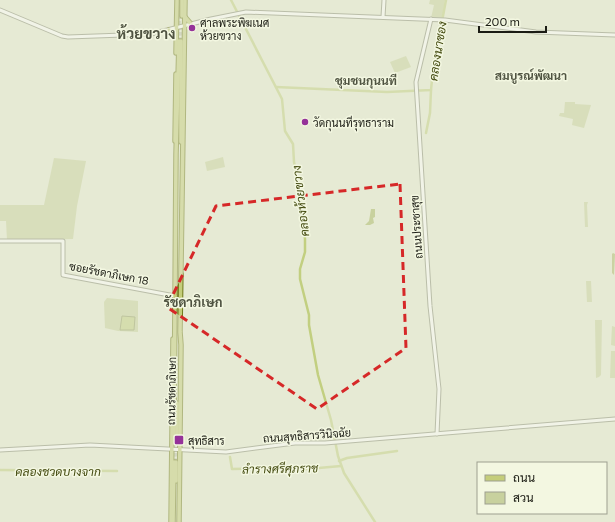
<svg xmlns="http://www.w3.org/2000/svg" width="615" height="522" viewBox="0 0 615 522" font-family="Commissioner,Sarabun,sans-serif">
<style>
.green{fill:#c8d19e}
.forest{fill:#abb769}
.water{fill:#c2cf80;stroke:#909960}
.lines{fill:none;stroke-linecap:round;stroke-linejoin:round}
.canal{stroke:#c2cf80;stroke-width:2.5}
.primary-tunnel{stroke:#bdc1ae;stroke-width:3.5;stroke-dasharray:3.5 2;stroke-linecap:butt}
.secondary-casing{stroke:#878b77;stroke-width:5}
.primary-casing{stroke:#707a1c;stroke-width:5.5}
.secondary{stroke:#fff;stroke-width:3}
.primary{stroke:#c4cd7a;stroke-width:3.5}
.marked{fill:none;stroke:#d62828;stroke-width:3;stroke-dasharray:8 5;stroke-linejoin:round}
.poi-dot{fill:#953299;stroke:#f3f7e1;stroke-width:1.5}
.labels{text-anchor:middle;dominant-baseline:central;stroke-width:3;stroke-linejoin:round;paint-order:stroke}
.poi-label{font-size:11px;fill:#1b1c14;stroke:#f3f7e1;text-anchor:start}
.street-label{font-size:11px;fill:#1b1c14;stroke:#f3f7e1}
.water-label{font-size:12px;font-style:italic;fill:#444b10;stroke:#f3f7e1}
.neighbourhood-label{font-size:12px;font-weight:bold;fill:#4f5341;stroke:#f3f7e1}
.quarter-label{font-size:13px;font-weight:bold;fill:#4f5341;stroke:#f3f7e1}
.district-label{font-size:15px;font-weight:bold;fill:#4f5341;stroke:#f3f7e1}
</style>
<rect width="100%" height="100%" fill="#e6ead4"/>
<g class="green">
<polygon points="430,0 445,0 442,19 431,18 434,5 429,4"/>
<polygon points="406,56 411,67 395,73 390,62"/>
<polygon points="565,102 575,102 575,104 591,105 584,128 572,125 573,119 559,116 560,113 564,113"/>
<polygon points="223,157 225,167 207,171 205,162"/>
<polygon points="54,158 86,161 77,206 73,239 7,240 6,221 0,221 0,205 44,205"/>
<polygon points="584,202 588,202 587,205 588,227 585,227"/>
<polygon points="371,209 375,209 375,217 373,218 374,223 370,225 365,225 369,221"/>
<polygon points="586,281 591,281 592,302 587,302"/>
<polygon points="107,298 138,301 138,332 118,331 105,328 104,302"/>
<polygon points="595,320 602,320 601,375 599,377 596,378"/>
<polygon points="612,326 615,327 615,346 611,345"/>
<polygon points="611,351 615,351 615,378 610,378"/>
</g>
<polygon class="forest" points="613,253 615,254 614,275 612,273 612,254"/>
<polygon class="water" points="122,316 135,317 134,330 120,330"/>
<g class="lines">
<g class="canal">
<polyline points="231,0 282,99 285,131 293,144 294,162 297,176 305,239 305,252 300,269 300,279 309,315 309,325 318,375 331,420 338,456 344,473 375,522"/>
<polyline points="276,87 387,92 431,90 433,69 446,0"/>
<polyline points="426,133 430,113 431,90"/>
<polyline points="230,457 232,469 275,468 296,470 341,466"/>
<polyline points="339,461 347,458 397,451"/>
<polyline points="0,470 117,471"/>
</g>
<g class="primary-tunnel">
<polyline points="179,41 179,15"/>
<polyline points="181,41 181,27"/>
<polyline points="174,462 174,437"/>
<polyline points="176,462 177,437"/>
</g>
<g class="secondary-casing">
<g id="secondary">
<polyline points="0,10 62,36 68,37 151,34 211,19 246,12 445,20 536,32 615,35"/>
<polyline points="383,17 384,0"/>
<polyline points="431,19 416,82 430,306 439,389 437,434"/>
<polyline points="0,241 63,241 63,275 175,296"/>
<polyline points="0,450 90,445 226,452 295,443 325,443 615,419"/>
</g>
</g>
<g class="primary-casing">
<g id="primary">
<polyline points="182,16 182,0"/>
<polyline points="185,17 191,24"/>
<polyline points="169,30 174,33 176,37"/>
<polyline points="176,53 177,0"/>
<polyline points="175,141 176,74"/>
<polyline points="181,142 181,41"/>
<polyline points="174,437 176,154 179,41"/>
<polyline points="177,437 177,403"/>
<polyline points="176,481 176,462"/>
<polyline points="171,522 173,339"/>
<polyline points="173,522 174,462"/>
<polyline points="179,522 181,345 180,332 185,0"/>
</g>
</g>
<use href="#secondary" class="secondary"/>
<use href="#primary" class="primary"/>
</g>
<path d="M0 0H615V522H0ZM 400,184 L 406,348 L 317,409 L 167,307 L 216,206 Z" fill="#e6ead4" fill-opacity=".55" fill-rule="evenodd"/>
<path class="marked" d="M 400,184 L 406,348 L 317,409 L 167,307 L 216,206 Z"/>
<g class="poi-dot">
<circle cx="192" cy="28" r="4"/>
<circle cx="305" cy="122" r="4"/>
<rect x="174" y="435" width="10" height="10" rx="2"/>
</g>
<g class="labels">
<g class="poi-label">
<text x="200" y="22">ศาลพระพิฆเนศ<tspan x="200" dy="13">ห้วยขวาง</tspan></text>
<text x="313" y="122">วัดกุนนทีรุทธาราม</text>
<text x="188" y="440">สุทธิสาร</text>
</g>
<g class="street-label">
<text transform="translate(416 227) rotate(-94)">ถนนประชาสุข</text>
<text transform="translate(109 273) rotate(11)">ซอยรัชดาภิเษก 18</text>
<text transform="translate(171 391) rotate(-89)">ถนนรัชดาภิเษก</text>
<text transform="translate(307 435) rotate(-4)">ถนนสุทธิสารวินิจฉัย</text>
</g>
<g class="water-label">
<text transform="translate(437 51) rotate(-81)">คลองนาซอง</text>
<text transform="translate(300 201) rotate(-97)">คลองห้วยขวาง</text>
<text transform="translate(280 468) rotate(-1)">ลำรางศรีศุภราช</text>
<text x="58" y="471">คลองชวดบางจาก</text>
</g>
<g class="neighbourhood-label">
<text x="531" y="75">สมบูรณ์พัฒนา</text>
<text x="366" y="80">ชุมชนกุนนที</text>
</g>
<g class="quarter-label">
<text x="193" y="302">รัชดาภิเษก</text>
</g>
<g class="district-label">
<text x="146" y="33">ห้วยขวาง</text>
</g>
</g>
<rect x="477" y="462" width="130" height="52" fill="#f3f7e1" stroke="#9d9f8f"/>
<rect x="485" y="475" width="20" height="6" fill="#c4cd7a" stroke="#9d9f8f"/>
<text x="513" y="482" font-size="12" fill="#1b1c14">ถนน</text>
<rect x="485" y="492" width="20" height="12" fill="#c8d19e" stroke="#9d9f8f"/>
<text x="513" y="502" font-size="12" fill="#1b1c14">สวน</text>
<path d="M479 26v6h67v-6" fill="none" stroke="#1b1c14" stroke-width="2"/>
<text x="485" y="26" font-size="12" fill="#1b1c14" stroke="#f3f7e1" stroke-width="3" paint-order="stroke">200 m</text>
</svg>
